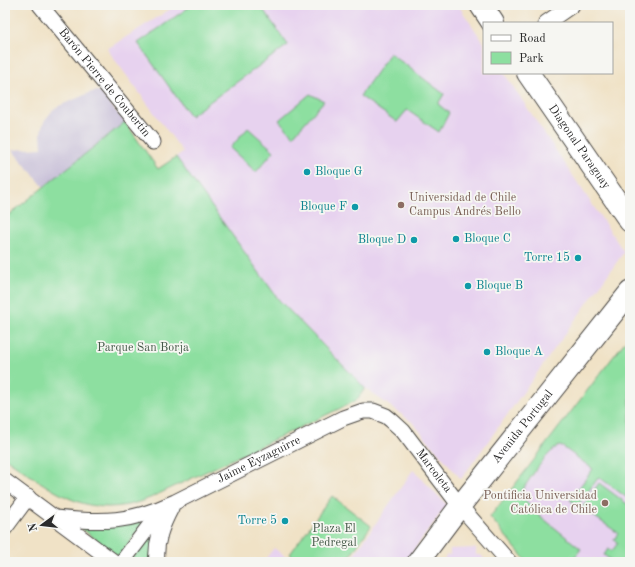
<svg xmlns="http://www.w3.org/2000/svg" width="635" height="567" viewBox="0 0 635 567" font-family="'Old Standard TT',serif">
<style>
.built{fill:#e7d2ef}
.industrial{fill:#c8bfd8}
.green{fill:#8ddfa0;stroke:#5c8566}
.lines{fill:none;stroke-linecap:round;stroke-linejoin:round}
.minor-casing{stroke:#494642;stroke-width:17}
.secondary-casing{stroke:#494642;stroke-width:23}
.primary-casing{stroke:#494642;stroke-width:24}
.minor{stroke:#fff;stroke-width:15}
.secondary{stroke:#fff;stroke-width:21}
.primary{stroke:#fff;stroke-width:22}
.culture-dot{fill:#0f9aa8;stroke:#f6f6f2;stroke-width:1.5}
.education-dot{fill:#8d6e63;stroke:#f6f6f2;stroke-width:1.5}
.labels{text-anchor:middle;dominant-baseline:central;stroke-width:3.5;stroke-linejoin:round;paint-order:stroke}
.street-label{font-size:12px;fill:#2b2b2b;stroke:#f6f6f2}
.culture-label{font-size:12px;fill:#0d838f;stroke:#f6f6f2;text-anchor:start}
.education-label{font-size:12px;fill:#785e54;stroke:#f6f6f2;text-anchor:start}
.park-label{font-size:12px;fill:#445848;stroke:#f6f6f2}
</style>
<rect width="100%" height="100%" fill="#f6f6f2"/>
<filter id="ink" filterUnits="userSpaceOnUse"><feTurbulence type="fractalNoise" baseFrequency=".025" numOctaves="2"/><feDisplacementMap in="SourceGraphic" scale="8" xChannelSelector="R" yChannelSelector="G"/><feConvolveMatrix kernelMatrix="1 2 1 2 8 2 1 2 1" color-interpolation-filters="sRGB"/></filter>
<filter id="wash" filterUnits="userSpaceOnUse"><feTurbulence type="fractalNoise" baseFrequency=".012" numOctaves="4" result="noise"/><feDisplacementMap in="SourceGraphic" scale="16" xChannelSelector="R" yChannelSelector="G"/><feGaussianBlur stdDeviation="0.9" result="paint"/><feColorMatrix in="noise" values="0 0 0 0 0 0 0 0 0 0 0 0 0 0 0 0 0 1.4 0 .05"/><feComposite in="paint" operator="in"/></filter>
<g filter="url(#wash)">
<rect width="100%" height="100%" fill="#f0e2c6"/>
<g class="built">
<polygon points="177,5 458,5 484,43 484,73 504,73 624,252 461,479 412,422 365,388 279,300 176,157 183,152 107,49"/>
<polygon points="559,446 563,447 593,469 571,500 578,505 598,476 630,500 630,562 599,562 594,558 591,562 571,562 581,549 539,515 519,495 547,455 553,449"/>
<polygon points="413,470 447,505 405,562 349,562"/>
<polygon points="274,548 292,562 263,562"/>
<polygon points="476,548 476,555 481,555 487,562 442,562 447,555 450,555 450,549"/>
</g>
<polygon class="industrial" points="99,91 125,122 44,187 12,150 42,148 41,134 42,127 45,120 53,110 59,106 92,92"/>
<g class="green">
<polygon points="192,5 260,5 288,45 190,116 138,43"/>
<polygon points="390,53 444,94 438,104 449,113 439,132 407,110 397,122 360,96"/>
<polygon points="310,94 324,101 293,136 279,120"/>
<path d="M 125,122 L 158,169 L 176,157 L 279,300 L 365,388 L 357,400 L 341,408 L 150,498 C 88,523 54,491 5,458 L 5,218 Z"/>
<polygon points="248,128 274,151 256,172 230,148"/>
<path d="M 630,335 L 630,500 L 599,477 L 578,505 L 570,500 L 593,469 L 563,447 L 559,446 C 545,453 528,482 519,495 L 539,515 L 581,549 L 571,562 L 527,562 L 490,517 Z"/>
<polygon points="599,483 630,506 630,562 613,562 604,555 608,549 612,551 618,543 614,540 618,533 582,508"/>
<polygon points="332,496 371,526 346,562 301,562 290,554"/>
<polygon points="147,519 119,557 81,528 82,525"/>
<polygon points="156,526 152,562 129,562"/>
</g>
</g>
<g filter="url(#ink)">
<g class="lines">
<g class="minor-casing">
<g id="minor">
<path id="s1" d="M 40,5 L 153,142"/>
<polyline points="546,23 572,5"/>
<polyline points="5,481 114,562"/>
<path id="s2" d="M 55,518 C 103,523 130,523 175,502 L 343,418 L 363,411 L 373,411 L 386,416 L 391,420 L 403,431 L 460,506 L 509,562"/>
<polyline points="5,528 28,497"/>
<polyline points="122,562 163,508"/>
<path d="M 157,562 C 155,542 162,525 171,508"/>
</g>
</g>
<g class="secondary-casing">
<g id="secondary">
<path id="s3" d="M 418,562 L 460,506 L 630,292"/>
</g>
</g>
<g class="primary-casing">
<g id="primary">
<polyline points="481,5 493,23"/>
<path id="s4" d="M 528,73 L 630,221"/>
</g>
</g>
<use href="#minor" class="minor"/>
<use href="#secondary" class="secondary"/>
<use href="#primary" class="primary"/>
</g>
</g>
<g class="culture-dot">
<circle cx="307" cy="172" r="4"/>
<circle cx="355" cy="207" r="4"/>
<circle cx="456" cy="239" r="4"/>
<circle cx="414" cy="240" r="4"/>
<circle cx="578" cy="258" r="4"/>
<circle cx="468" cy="286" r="4"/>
<circle cx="487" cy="352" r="4"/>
<circle cx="285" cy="521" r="4"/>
</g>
<g class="education-dot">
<circle cx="401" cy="205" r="4"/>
<circle cx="605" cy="503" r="4"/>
</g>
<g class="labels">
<g class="street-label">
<text stroke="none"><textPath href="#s1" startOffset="101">Barón Pierre de Coubertin</textPath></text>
<text stroke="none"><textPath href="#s4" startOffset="90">Diagonal Paraguay</textPath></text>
<text stroke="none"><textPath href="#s3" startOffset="171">Avenida Portugal</textPath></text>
<text stroke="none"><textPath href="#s2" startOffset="217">Jaime Eyzaguirre</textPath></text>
<text stroke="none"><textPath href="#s2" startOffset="429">Marcoleta</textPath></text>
</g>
<g class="culture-label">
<text x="315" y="172">Bloque G</text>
<text x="347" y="207" text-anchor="end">Bloque F</text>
<text x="464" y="239">Bloque C</text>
<text x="406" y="240" text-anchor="end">Bloque D</text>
<text x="570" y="258" text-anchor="end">Torre 15</text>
<text x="476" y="286">Bloque B</text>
<text x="495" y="352">Bloque A</text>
<text x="277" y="521" text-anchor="end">Torre 5</text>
</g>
<g class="education-label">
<text x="409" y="198">Universidad de Chile<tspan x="409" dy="14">Campus Andrés Bello</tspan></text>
<text x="597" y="496" text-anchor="end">Pontificia Universidad<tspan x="597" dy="14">Católica de Chile</tspan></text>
</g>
<g class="park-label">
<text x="143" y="348">Parque San Borja</text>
<text x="334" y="529">Plaza El<tspan x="334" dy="14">Pedregal</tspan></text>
</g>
</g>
<rect width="635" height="567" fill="none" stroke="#f6f6f2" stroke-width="20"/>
<rect x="483" y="22" width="130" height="52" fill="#f6f6f2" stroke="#a5a5a2"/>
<rect x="491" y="35" width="20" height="6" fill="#ffffff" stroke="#a5a5a2"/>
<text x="519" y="42" font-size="12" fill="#2b2b2b">Road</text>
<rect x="491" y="52" width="20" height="12" fill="#8ddfa0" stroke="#a5a5a2"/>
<text x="519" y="62" font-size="12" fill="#2b2b2b">Park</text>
<g transform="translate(42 525) rotate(255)" stroke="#f6f6f2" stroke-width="3" paint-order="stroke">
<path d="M0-3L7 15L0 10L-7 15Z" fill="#2b2b2b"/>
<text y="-6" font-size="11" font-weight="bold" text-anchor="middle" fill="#2b2b2b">N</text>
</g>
</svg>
